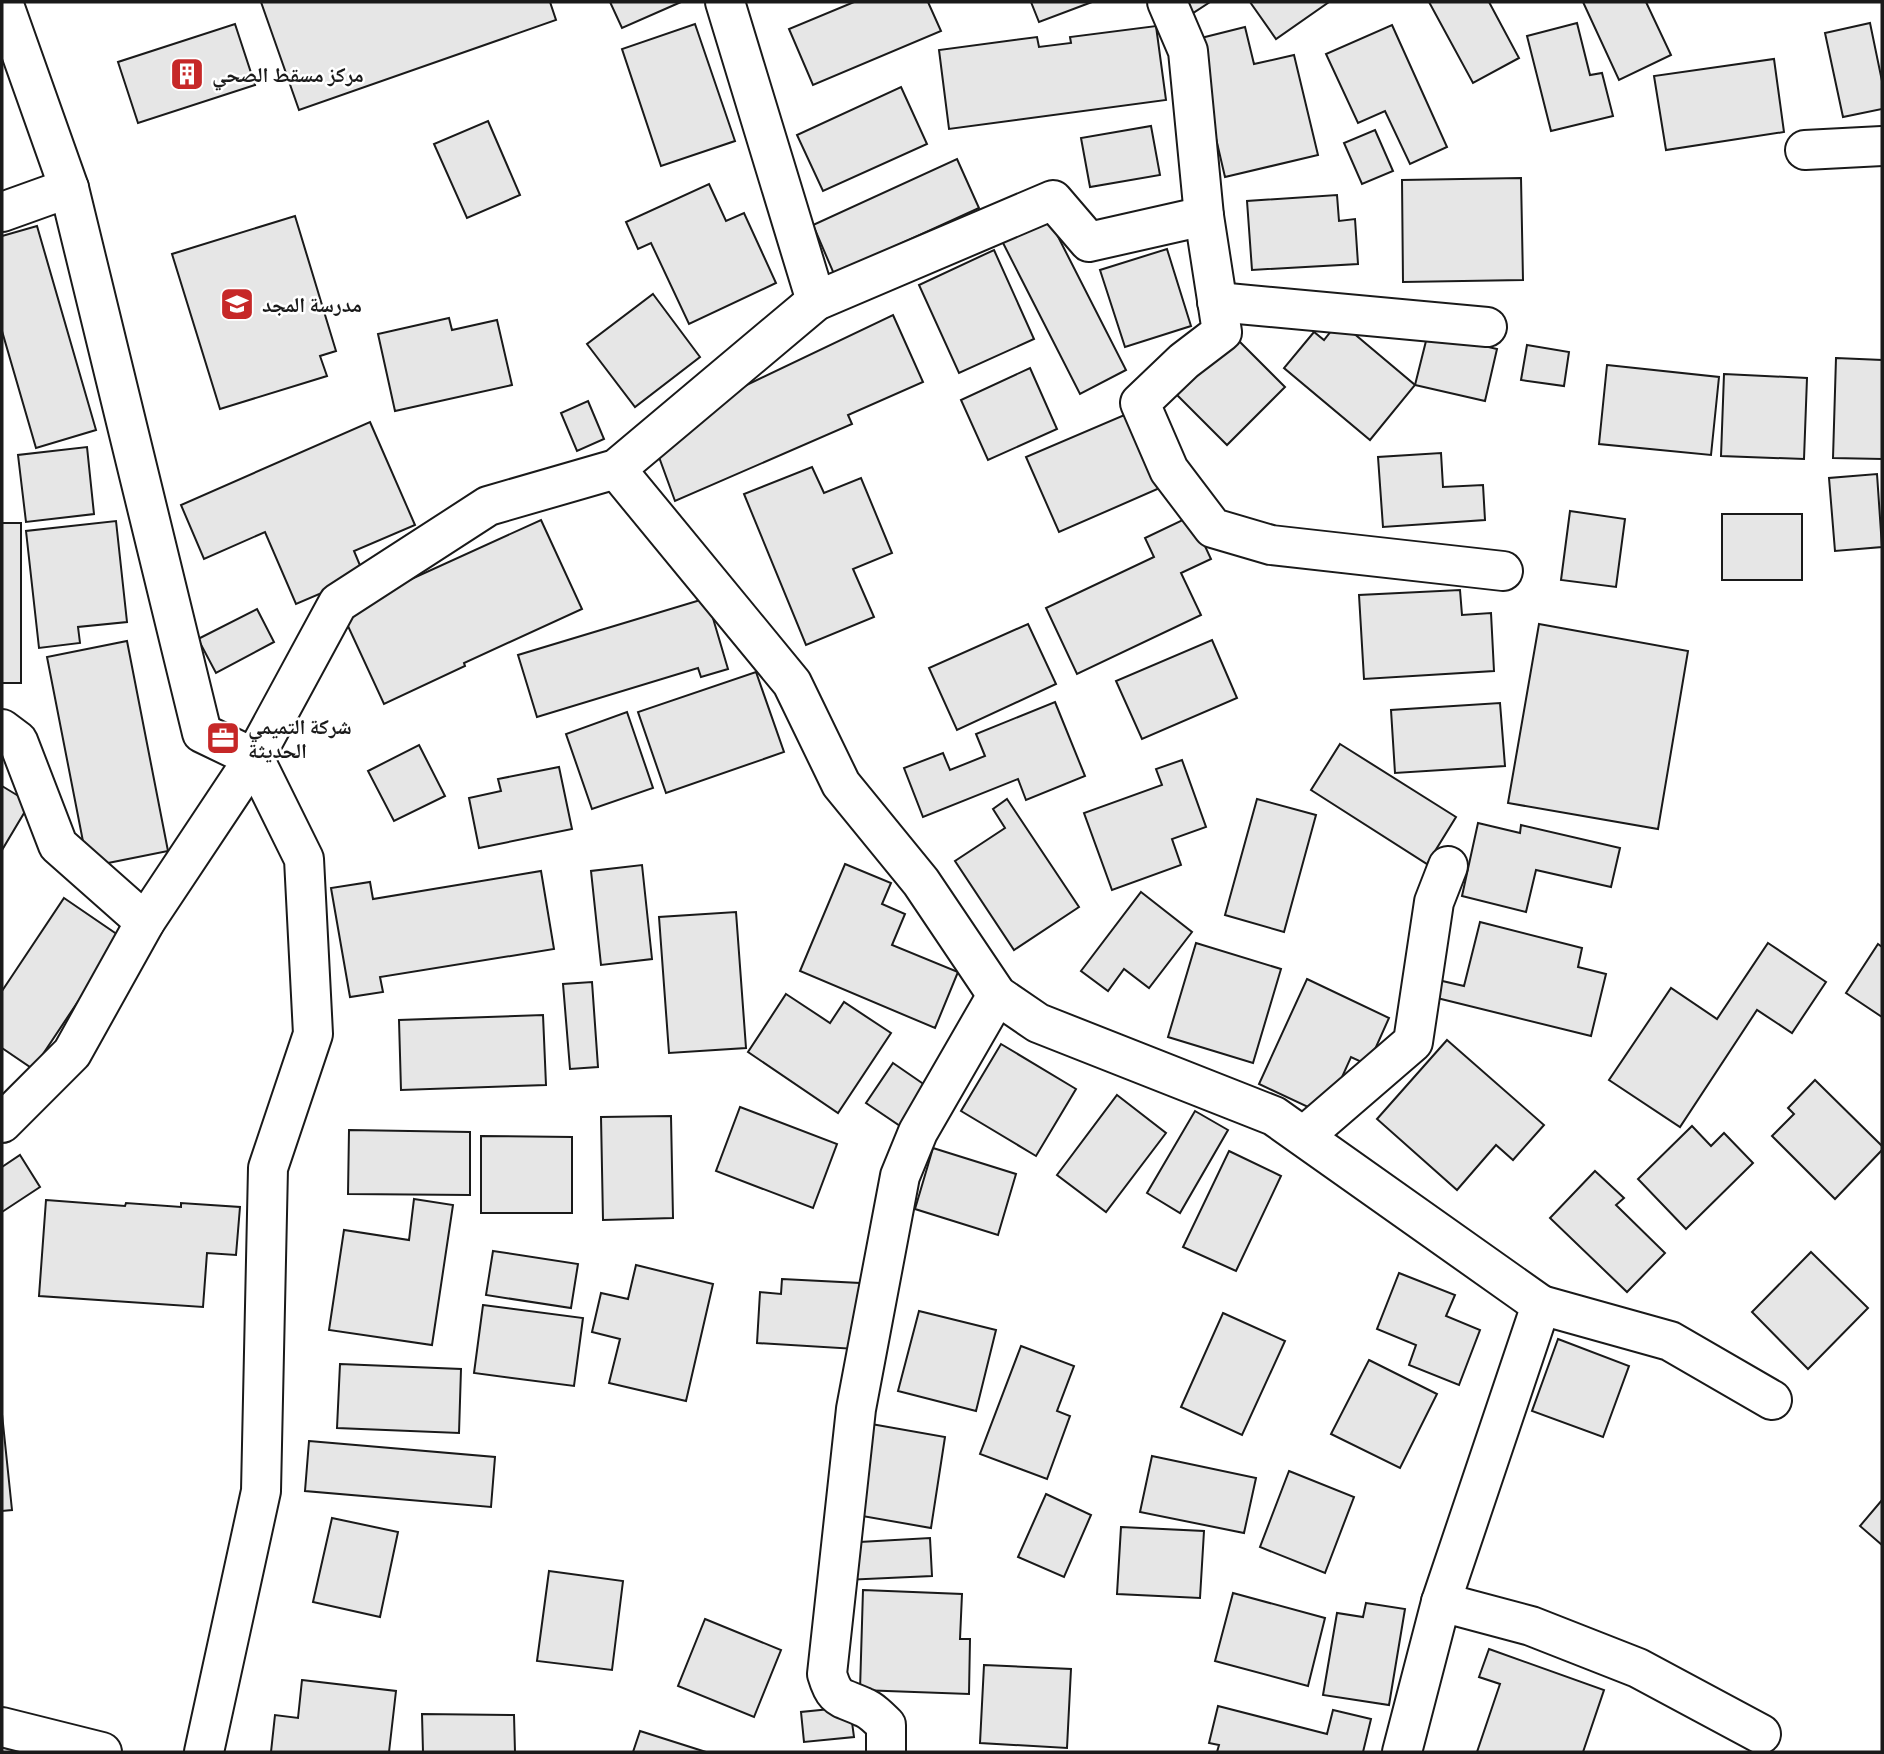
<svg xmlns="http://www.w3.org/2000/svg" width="1884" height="1754" viewBox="0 0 1884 1754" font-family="Manrope,'Noto Naskh Arabic',sans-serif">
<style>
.building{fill:#e6e6e6;stroke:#1a1a1a;stroke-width:2}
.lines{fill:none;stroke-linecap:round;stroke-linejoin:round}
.minor-casing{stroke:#1a1a1a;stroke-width:42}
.minor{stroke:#fff;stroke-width:38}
.labels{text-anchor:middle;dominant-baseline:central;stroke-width:5;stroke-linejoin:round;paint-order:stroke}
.poi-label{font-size:21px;font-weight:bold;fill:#1a1a1a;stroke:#fff;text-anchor:start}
</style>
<rect width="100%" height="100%" fill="#fff"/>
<g class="building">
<polygon points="261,2 550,2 556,20 299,110"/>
<polygon points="610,2 681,2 622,28"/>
<polygon points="854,2 928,2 941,31 813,85 789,29"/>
<polygon points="1031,2 1092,2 1039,22"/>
<polygon points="1182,2 1210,2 1190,15"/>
<polygon points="1250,2 1329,2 1276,39"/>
<polygon points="1429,2 1489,2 1519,58 1473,83"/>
<polygon points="1583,2 1646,2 1671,55 1619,80"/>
<polygon points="1577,23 1590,75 1602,73 1613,116 1551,131 1527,36"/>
<polygon points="1870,23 1882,81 1882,109 1843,117 1825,33"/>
<polygon points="235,24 255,85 138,123 118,62"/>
<polygon points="695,24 735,141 661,166 622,49"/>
<polygon points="1392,25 1447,147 1410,164 1385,111 1358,123 1326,54"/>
<polygon points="1156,26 1166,100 949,129 939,50 1037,37 1039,47 1071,43 1070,37"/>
<polygon points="1245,27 1254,64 1294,55 1318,155 1225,177 1193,40"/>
<polygon points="1774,59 1784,132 1666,150 1654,76"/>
<polygon points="901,87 927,144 823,191 797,135"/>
<polygon points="488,121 520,195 467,218 434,144"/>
<polygon points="1151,126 1160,175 1090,187 1081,138"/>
<polygon points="1375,130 1393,171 1362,184 1344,143"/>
<polygon points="957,159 979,208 834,274 813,225"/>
<polygon points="1521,178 1523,280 1403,282 1402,180"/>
<polygon points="709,184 726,221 744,213 776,283 689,324 651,243 638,249 626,222"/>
<polygon points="1337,195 1339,221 1355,219 1358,264 1252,270 1247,201"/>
<polygon points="1047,215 1126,370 1080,394 1001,239"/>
<polygon points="295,216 336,351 320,356 327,376 220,409 172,254"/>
<polygon points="37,226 96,430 36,448 2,331 2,236"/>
<polygon points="1167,249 1191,326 1125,347 1100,270"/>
<polygon points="994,250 1034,339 959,373 919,285"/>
<polygon points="653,294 700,357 635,407 587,344"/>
<polygon points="893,315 923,382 848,415 852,424 675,501 659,457 734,391"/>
<polygon points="449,318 452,330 497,320 512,385 395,411 378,334"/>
<polygon points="1339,321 1415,385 1370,440 1284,368 1314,332 1324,340"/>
<polygon points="1428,333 1497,349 1485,401 1415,385"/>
<polygon points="1234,336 1285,387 1227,445 1177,395"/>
<polygon points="1527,345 1569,352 1564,386 1521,380"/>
<polygon points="1836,358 1882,360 1882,459 1833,458"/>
<polygon points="1607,365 1719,377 1711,455 1599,444"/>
<polygon points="1030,368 1057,429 988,460 961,400"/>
<polygon points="1724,374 1807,378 1804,459 1721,456"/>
<polygon points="588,401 604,439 577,451 561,413"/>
<polygon points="1129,413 1162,487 1059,532 1026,457"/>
<polygon points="370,422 415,525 354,551 364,575 296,604 265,532 204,559 181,505"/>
<polygon points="87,447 94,514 26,522 18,455"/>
<polygon points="1441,453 1443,487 1483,485 1485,520 1383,527 1378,457"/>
<polygon points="812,467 824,493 861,478 892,553 853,569 874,617 806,645 744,494"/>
<polygon points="1877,474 1882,547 1835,551 1829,478"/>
<polygon points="1570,511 1625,519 1616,587 1561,580"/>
<rect x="1722" y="514" width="80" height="66"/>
<polygon points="1191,516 1211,559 1181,573 1201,615 1077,674 1046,608 1154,557 1145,538"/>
<polygon points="541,520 582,609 464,663 465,666 384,704 341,611"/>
<polygon points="116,521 127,622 78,627 80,643 39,648 26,531"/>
<rect x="2" y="523" width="19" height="160"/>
<polygon points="1460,590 1462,615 1491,613 1494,671 1364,679 1359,595"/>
<polygon points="707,598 728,669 701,677 698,668 537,717 518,655"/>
<polygon points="257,609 274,642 216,673 198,639"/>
<polygon points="1028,624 1056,684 957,730 929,668"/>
<polygon points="1539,624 1688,651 1658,829 1508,803"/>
<polygon points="1212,640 1237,698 1142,739 1116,681"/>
<polygon points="127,641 168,851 88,867 47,657"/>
<polygon points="756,672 784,752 666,793 638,712"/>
<polygon points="1055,702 1085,776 1026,800 1018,779 923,817 904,768 943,753 950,770 985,756 976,734"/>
<polygon points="1500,703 1505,766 1395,773 1391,710"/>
<polygon points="627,712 653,788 592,809 566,734"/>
<polygon points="1340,744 1456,817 1427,864 1311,790"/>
<polygon points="419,745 445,796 394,821 368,771"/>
<polygon points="1182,760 1206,827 1172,839 1181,865 1112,890 1084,813 1162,785 1156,769"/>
<polygon points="559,767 572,829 479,848 469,798 501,791 498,779"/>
<polygon points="2,786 30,803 2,850"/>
<polygon points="1007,799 1079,907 1014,950 955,861 1005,828 993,809"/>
<polygon points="1257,799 1316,815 1284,932 1225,915"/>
<polygon points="1478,823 1520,833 1521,825 1620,848 1611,887 1536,870 1526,912 1462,896"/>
<polygon points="845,864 891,883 882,904 905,914 892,945 958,972 935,1028 800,971"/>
<polygon points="642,865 652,959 601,965 591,871"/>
<polygon points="541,871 554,949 380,977 383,992 350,997 331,888 370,882 373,899"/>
<polygon points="1141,892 1192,932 1149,988 1124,969 1108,991 1081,971"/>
<polygon points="64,898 121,937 33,1069 2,1048 2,991"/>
<polygon points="736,912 746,1048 669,1053 659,917"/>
<polygon points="1480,922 1582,948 1578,967 1606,974 1591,1036 1433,997 1438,980 1464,986"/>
<polygon points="1196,943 1281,969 1253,1063 1168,1037"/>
<polygon points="1768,943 1826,982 1792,1033 1757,1010 1680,1127 1609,1080 1671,988 1717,1019"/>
<polygon points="1878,944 1882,947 1882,1017 1846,993"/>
<polygon points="1307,979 1389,1018 1368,1065 1351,1057 1325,1115 1259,1084"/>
<polygon points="592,982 598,1067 570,1069 563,984"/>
<polygon points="786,994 830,1023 844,1002 891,1033 838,1113 748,1052"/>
<polygon points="543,1015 546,1085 401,1090 399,1020"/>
<polygon points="1447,1040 1544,1125 1513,1160 1496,1145 1457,1190 1377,1119"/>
<polygon points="1001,1044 1076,1089 1036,1156 961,1111"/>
<polygon points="893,1063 938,1094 912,1134 866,1103"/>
<polygon points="1815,1080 1882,1146 1882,1150 1835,1199 1772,1136 1794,1114 1788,1108"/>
<polygon points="1117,1095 1166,1133 1106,1212 1057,1175"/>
<polygon points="740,1107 837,1144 813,1208 716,1171"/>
<polygon points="1195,1111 1228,1130 1180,1213 1147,1193"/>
<polygon points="671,1116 673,1218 603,1220 601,1117"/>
<polygon points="1692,1126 1711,1146 1724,1133 1753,1163 1686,1229 1638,1179"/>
<polygon points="349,1130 470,1132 470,1195 348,1194"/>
<polygon points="481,1136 572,1137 572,1213 481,1213"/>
<polygon points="933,1148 1016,1174 998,1235 915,1209"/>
<polygon points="1229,1151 1281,1176 1236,1271 1183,1247"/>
<polygon points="20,1155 40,1187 2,1212 2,1167"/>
<polygon points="1595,1171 1624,1198 1616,1205 1665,1253 1627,1292 1550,1218"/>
<polygon points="414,1199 453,1205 432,1345 329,1330 344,1230 409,1240"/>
<polygon points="46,1200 125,1206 126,1203 181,1207 181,1203 240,1207 236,1255 207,1253 203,1307 39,1296"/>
<polygon points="493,1251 578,1264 571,1308 486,1295"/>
<polygon points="1811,1252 1868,1308 1808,1369 1752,1312"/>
<polygon points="636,1265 713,1284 686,1401 609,1383 620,1339 592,1332 601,1293 628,1299"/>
<polygon points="1399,1273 1455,1295 1446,1316 1480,1330 1459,1385 1409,1365 1416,1345 1377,1329"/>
<polygon points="782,1279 860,1283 856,1349 757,1343 760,1292 781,1294"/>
<polygon points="483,1305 583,1318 574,1386 474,1373"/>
<polygon points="919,1311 996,1330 976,1411 898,1391"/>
<polygon points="1223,1313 1285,1341 1242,1435 1181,1407"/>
<polygon points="1558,1339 1629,1366 1603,1437 1532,1411"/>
<polygon points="1021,1346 1074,1366 1057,1411 1070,1416 1047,1479 980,1454"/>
<polygon points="1369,1360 1437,1394 1400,1468 1331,1434"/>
<polygon points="340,1364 461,1369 459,1433 337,1428"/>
<polygon points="2,1414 12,1510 2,1511"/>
<polygon points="860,1422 945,1437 931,1528 845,1513"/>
<polygon points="309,1441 495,1457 491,1507 305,1491"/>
<polygon points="1152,1456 1256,1478 1244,1533 1140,1512"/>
<polygon points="1289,1471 1354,1497 1325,1573 1260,1547"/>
<polygon points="1046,1494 1091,1515 1064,1577 1018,1557"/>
<polygon points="1882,1500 1882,1545 1860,1526"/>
<polygon points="332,1518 398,1532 380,1617 313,1602"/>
<polygon points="1121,1527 1204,1531 1200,1598 1117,1594"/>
<polygon points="930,1538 932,1576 844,1580 842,1543"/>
<polygon points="549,1571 623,1581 612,1670 537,1661"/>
<polygon points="863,1590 962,1594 960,1639 970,1639 969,1694 860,1690"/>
<polygon points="1233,1593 1325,1618 1308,1686 1215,1661"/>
<polygon points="1366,1603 1405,1609 1389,1705 1323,1695 1337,1613 1363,1617"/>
<polygon points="705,1619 781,1650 754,1717 678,1686"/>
<polygon points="1489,1649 1604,1690 1583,1752 1477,1752 1500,1684 1479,1677"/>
<polygon points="984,1665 1071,1669 1067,1748 980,1743"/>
<polygon points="302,1680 396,1691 389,1752 271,1752 275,1715 298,1718"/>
<polygon points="1218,1706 1327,1734 1333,1710 1371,1719 1363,1752 1217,1752 1219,1745 1209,1743"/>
<polygon points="850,1707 854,1737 804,1742 801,1712"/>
<polygon points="422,1714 514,1715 515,1752 423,1752"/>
<polygon points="640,1731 706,1752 633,1752"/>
</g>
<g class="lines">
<g class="minor-casing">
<g id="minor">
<polyline points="3,2 69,188 202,733 254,758 304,859 313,1034 268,1168 261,1491 204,1752"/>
<polyline points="725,2 816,301"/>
<polyline points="1167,2 1188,51 1204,216 1222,332 1184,361 1140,403 1169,470 1213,528 1271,545 1503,571"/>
<polyline points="1805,150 1882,146"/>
<polyline points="2,212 69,188"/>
<polyline points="1217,302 1487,327"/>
<polyline points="616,469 792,683 841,784 921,882 997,995 1038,1023 1274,1116 1541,1305 1441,1602 1402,1752"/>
<polyline points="2,729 18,741 58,845 145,922"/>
<polyline points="2,1123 72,1053 145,922 254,758 338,603 488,506 616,469 816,301 1053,200 1089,242 1204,216"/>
<polyline points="1304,1136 1413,1042 1434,902 1448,866"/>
<polyline points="1541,1305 1670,1341 1772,1400"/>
<polyline points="1441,1602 1531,1626 1638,1668 1761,1734"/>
<polyline points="2,1727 102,1752"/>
<path d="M 886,1752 L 886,1725 C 879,1718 871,1710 863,1707 C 840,1696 835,1701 827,1674 L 856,1409 L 900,1176 L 918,1132 L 997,995"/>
</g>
</g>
<use href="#minor" class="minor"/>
</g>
<defs>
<g id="building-square" transform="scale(1.75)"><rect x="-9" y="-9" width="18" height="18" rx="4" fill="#c62828" stroke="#fff"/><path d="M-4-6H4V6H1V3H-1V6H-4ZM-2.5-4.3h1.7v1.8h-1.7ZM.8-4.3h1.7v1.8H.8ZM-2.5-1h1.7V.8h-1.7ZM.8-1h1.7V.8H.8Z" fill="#fff"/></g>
<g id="school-square" transform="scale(1.75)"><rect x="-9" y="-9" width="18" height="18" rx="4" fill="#c62828" stroke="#fff"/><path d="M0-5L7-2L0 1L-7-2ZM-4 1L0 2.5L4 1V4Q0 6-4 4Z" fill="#fff"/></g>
<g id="office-square" transform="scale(1.75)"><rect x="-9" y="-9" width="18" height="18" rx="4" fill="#c62828" stroke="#fff"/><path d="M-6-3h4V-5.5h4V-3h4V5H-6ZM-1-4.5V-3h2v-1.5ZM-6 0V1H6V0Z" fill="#fff"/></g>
</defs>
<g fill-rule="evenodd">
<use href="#building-square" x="187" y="74"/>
<use href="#school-square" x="237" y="304"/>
<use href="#office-square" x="223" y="738"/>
</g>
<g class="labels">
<g class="poi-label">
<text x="212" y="74">مركز مسقط الصحي</text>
<text x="262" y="304">مدرسة المجد</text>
<text x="248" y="726">شركة التميمي<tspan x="248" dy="24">الحديثة</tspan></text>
</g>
</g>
<rect width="1884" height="1754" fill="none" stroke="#1a1a1a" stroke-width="7"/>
</svg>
